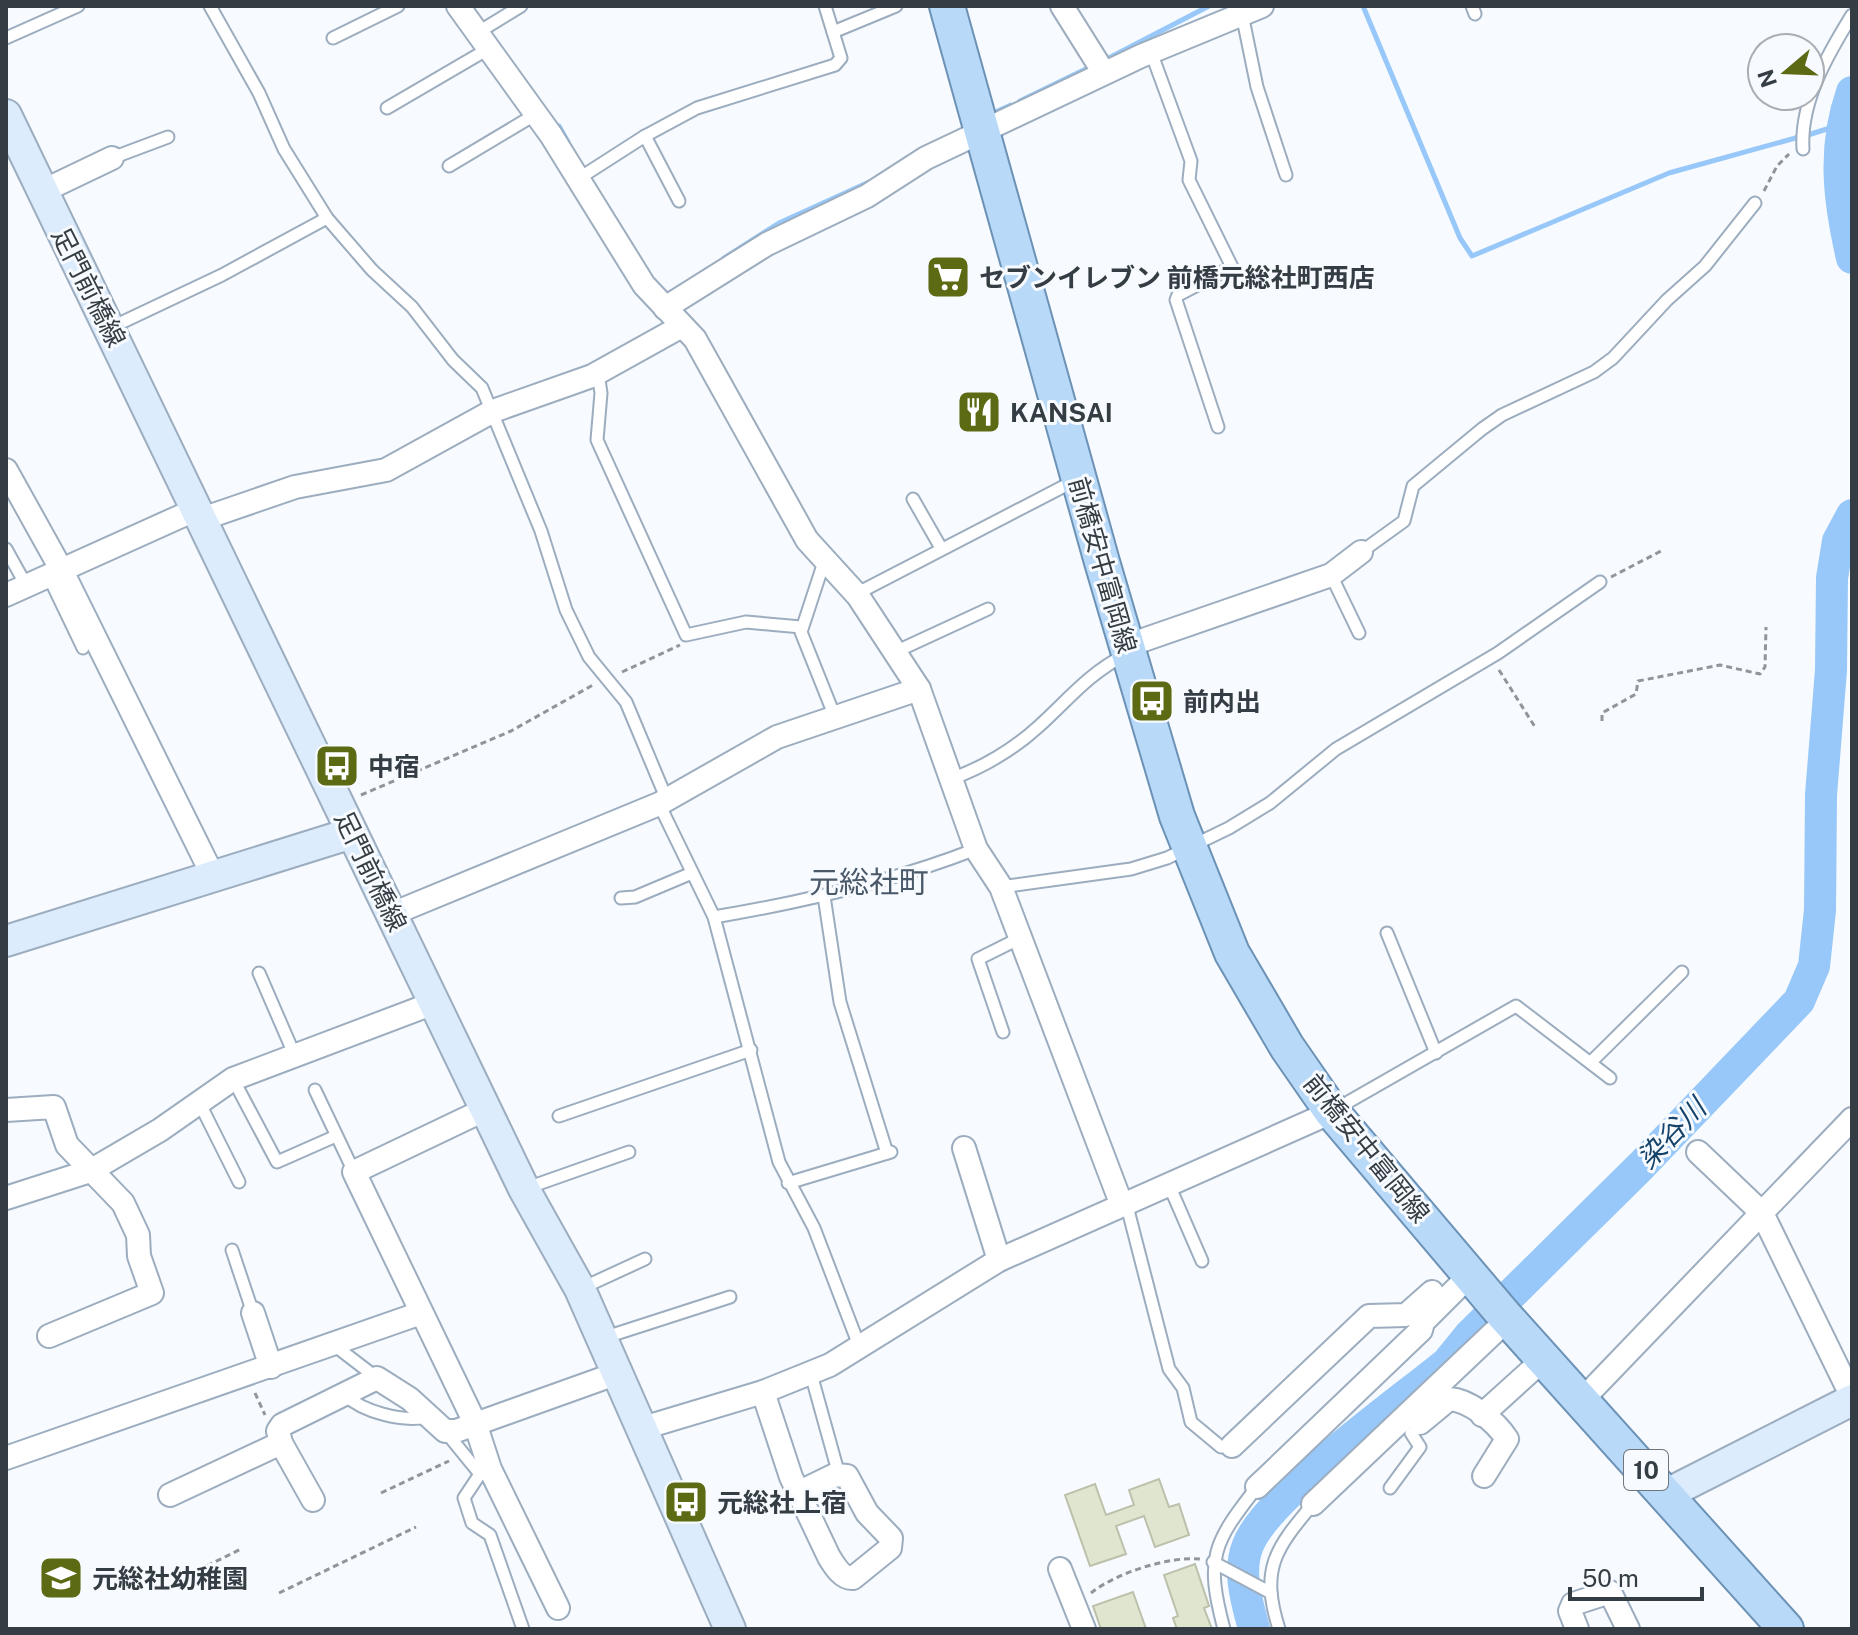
<svg xmlns="http://www.w3.org/2000/svg" width="1858" height="1635" viewBox="0 0 1858 1635" font-family="'Public Sans','Noto Sans JP',sans-serif">
<style>
.lines{fill:none;stroke-linecap:round;stroke-linejoin:round}
.stream{stroke:#97c8f9;stroke-width:5}
.river{stroke:#97c8f9;stroke-width:32}
.building{fill:#dfe5ce;stroke:#bcc1ab;stroke-width:2}
.lane-casing{stroke:#9cadbf;stroke-width:15}
.street-casing{stroke:#9cadbf;stroke-width:26}
.secondary-casing{stroke:#9cadbf;stroke-width:34}
.primary-casing{stroke:#6c92b6;stroke-width:38}
.path{stroke:#8f959a;stroke-width:3;stroke-dasharray:6 4;stroke-linecap:butt}
.lane{stroke:#fff;stroke-width:11}
.street{stroke:#fff;stroke-width:22}
.secondary{stroke:#dcecfc;stroke-width:30}
.primary{stroke:#b8d9f8;stroke-width:34}
.labels{text-anchor:middle;dominant-baseline:central;stroke-width:6;stroke-linejoin:round;paint-order:stroke}
.shield{fill:#f7fafe;stroke:#6f767c;stroke-width:2}
.shield-label{font-size:24px;font-weight:bold;fill:#353d44}
.poi-label{font-size:26px;font-weight:bold;fill:#353d44;stroke:#f7fafe;text-anchor:start}
.street-label{font-size:26px;fill:#353d44;stroke:#f7fafe}
.water-label{font-size:28px;font-style:italic;fill:#164369;stroke:#f7fafe}
.quarter-label{font-size:30px;fill:#4a5969;stroke:#f7fafe}
</style>
<rect width="100%" height="100%" fill="#f7fafe"/>
<g class="lines">
<g class="stream">
<polyline points="1363,6 1460,238 1472,256 1669,173 1799,137"/>
<polyline points="1103,61 1209,6"/>
<polyline points="1020,101 1094,65"/>
<polyline points="991,114 1011,105"/>
<polyline points="559,126 568,142"/>
<polyline points="1808,135 1852,121"/>
<polyline points="724,258 779,223 867,183"/>
</g>
<g class="river">
<path d="M 1852,92 C 1832,149 1839,201 1852,258"/>
<path d="M 1254,1629 C 1247,1602 1237,1572 1248,1545 C 1267,1496 1402,1400 1447,1363 L 1469,1336 L 1641,1166 L 1799,1001 L 1814,966 L 1820,910 L 1821,795 L 1831,670 L 1832,578 L 1838,541 L 1852,515"/>
</g>
</g>
<g class="building">
<polygon points="1159,1479 1169,1507 1179,1504 1189,1535 1155,1547 1144,1516 1116,1526 1126,1554 1090,1566 1065,1495 1095,1484 1106,1515 1134,1505 1129,1490"/>
<polygon points="1195,1564 1209,1606 1204,1608 1212,1629 1177,1629 1173,1618 1178,1616 1164,1575"/>
<polygon points="1133,1592 1146,1629 1101,1629 1093,1606"/>
</g>
<g class="lines">
<g class="lane-casing">
<g id="lane">
<polyline points="210,6 259,93 284,149 327,218 372,270 412,307 453,360 482,388 541,531 566,610 589,657 626,702 667,800"/>
<polyline points="1472,6 1475,14"/>
<polyline points="1242,14 1257,87 1286,175"/>
<polyline points="833,32 896,6"/>
<polyline points="477,33 521,6"/>
<polyline points="6,38 78,6"/>
<polyline points="333,38 398,6"/>
<polyline points="1151,52 1191,161 1189,180 1232,267 1178,295 1176,300 1218,427"/>
<polyline points="387,108 488,49"/>
<polyline points="645,136 679,201"/>
<path d="M 1803,149 C 1800,101 1828,54 1852,15"/>
<polyline points="112,158 168,137"/>
<polyline points="449,166 536,114"/>
<polyline points="578,179 645,136 697,108 835,65 841,58 825,6"/>
<polyline points="110,328 222,275 327,218"/>
<polyline points="598,373 601,393 597,440 686,635 746,622 801,627"/>
<polyline points="913,499 941,548"/>
<polyline points="6,549 26,585"/>
<polyline points="1361,552 1404,521 1413,486 1482,429 1502,415 1594,372 1613,358 1667,300 1705,266 1755,203"/>
<polyline points="824,562 801,632 835,717"/>
<polyline points="48,575 83,648"/>
<polyline points="1331,575 1359,633"/>
<polyline points="856,594 1076,480"/>
<polyline points="895,652 988,609"/>
<path d="M 951,779 C 982,768 1014,749 1038,727 C 1067,701 1089,673 1125,655"/>
<polyline points="659,804 714,917 779,1162 814,1228 860,1348"/>
<polyline points="1001,887 1131,869 1167,858 1229,828 1270,803 1336,749 1498,653 1600,582"/>
<polyline points="824,896 840,1002 887,1153"/>
<polyline points="621,898 635,897 692,873"/>
<path d="M 714,917 C 803,902 892,882 976,849"/>
<polyline points="1387,933 1436,1053"/>
<polyline points="259,973 295,1056"/>
<polyline points="1003,1032 978,959 1020,938"/>
<polyline points="1591,1062 1682,972"/>
<polyline points="233,1079 277,1162 336,1136"/>
<polyline points="315,1090 354,1172"/>
<polyline points="199,1102 239,1182"/>
<polyline points="1336,1109 1516,1006 1610,1078"/>
<polyline points="559,1116 751,1050"/>
<polyline points="788,1183 891,1152"/>
<polyline points="1169,1185 1202,1261"/>
<polyline points="524,1189 629,1152"/>
<polyline points="1121,1203 1128,1210 1169,1369 1183,1388 1191,1422 1221,1447 1232,1446"/>
<polyline points="232,1250 253,1313"/>
<polyline points="580,1289 645,1259"/>
<polyline points="603,1338 730,1297"/>
<polyline points="334,1345 377,1378"/>
<polyline points="811,1374 839,1475"/>
<path d="M 345,1395 C 363,1412 402,1422 426,1417"/>
<polyline points="445,1431 480,1474"/>
<polyline points="490,1469 480,1474 464,1498 472,1523 490,1535 523,1629"/>
<polyline points="1390,1488 1420,1447 1411,1433"/>
<polyline points="1213,1562 1271,1593"/>
<path d="M 1224,1629 C 1205,1558 1213,1543 1257,1487"/>
<path d="M 1279,1629 C 1260,1569 1275,1549 1313,1504"/>
</g>
</g>
<g class="street-casing">
<g id="street">
<polyline points="458,6 551,135 644,285 695,339 807,540 858,596 919,689 976,849 1001,887 1121,1203"/>
<polyline points="1062,6 1104,73"/>
<polyline points="41,192 112,158"/>
<polyline points="665,308 767,244 867,196 926,158 1141,56 1262,6"/>
<polyline points="6,470 61,569 213,876"/>
<polyline points="202,519 295,487 386,470 493,411 592,376 682,326"/>
<polyline points="6,595 197,509"/>
<polyline points="1126,646 1331,575 1361,552"/>
<polyline points="392,914 659,804 777,737 919,689"/>
<polyline points="486,1109 354,1172 475,1423 490,1469 558,1608"/>
<polyline points="6,1110 54,1107 67,1145 123,1203 138,1235 139,1256 152,1293 49,1336"/>
<polyline points="964,1148 999,1260"/>
<polyline points="1698,1152 1762,1213 1852,1397"/>
<polyline points="6,1198 90,1171 160,1130 233,1079 434,1003"/>
<polyline points="253,1313 271,1367"/>
<path d="M 763,1392 L 791,1477 L 829,1557 C 834,1565 842,1579 853,1578 L 890,1548 L 891,1538 L 867,1513 L 847,1476 L 835,1475 L 798,1493"/>
<polyline points="1583,1399 1852,1119"/>
<polyline points="1482,1415 1545,1358"/>
<path d="M 1420,1423 L 1449,1399 C 1470,1400 1496,1422 1507,1439 L 1484,1476"/>
<polyline points="643,1428 763,1392 830,1365 999,1260 1332,1112"/>
<polyline points="281,1443 313,1500"/>
<polyline points="1232,1446 1369,1316 1406,1315 1432,1292"/>
<polyline points="6,1458 421,1313"/>
<polyline points="1257,1487 1421,1330 1423,1322 1471,1274"/>
<polyline points="170,1495 281,1443 278,1431 282,1425 377,1378 410,1399 445,1431 456,1431 618,1373"/>
<polyline points="1313,1504 1508,1319"/>
<polyline points="1060,1569 1084,1629"/>
<polyline points="1577,1629 1570,1611 1573,1604 1610,1592 1628,1629"/>
</g>
</g>
<g class="secondary-casing">
<g id="secondary">
<polyline points="6,115 524,1189 580,1289 730,1629"/>
<polyline points="6,941 352,833"/>
<polyline points="1667,1494 1852,1400"/>
</g>
</g>
<g class="primary-casing">
<polyline id="primary" points="947,6 1102,562 1177,816 1232,953 1287,1047 1332,1112 1504,1315 1786,1629"/>
</g>
<g class="path">
<polyline points="1764,191 1777,166 1789,154"/>
<polyline points="1611,577 1663,550"/>
<polyline points="1499,670 1535,727"/>
<polyline points="622,672 680,645"/>
<polyline points="1602,721 1602,713 1636,694 1638,681 1720,665 1760,674 1765,667 1766,627"/>
<polyline points="361,795 511,731 593,685"/>
<polyline points="255,1393 265,1415"/>
<polyline points="381,1493 449,1461"/>
<polyline points="162,1588 241,1549"/>
<polyline points="279,1593 416,1527"/>
<path d="M 1091,1593 C 1116,1573 1169,1556 1200,1559"/>
</g>
<use href="#lane" class="lane"/>
<use href="#street" class="street"/>
<use href="#secondary" class="secondary"/>
<use href="#primary" class="primary"/>
</g>
<defs>
<g id="supermarket-square" transform="scale(2.3)"><rect x="-9" y="-9" width="18" height="18" rx="4" fill="#5c6a13" stroke="#f7fafe"/><path d="M-6-5.5h2.5l.6 2H6L4.5 2H-2.5L-4.4-4H-6ZM-1.5 3.2a1.3 1.3 0 1 0 .1 0ZM3 3.2a1.3 1.3 0 1 0 .1 0Z" fill="#fff"/></g>
<g id="restaurant-square" transform="scale(2.3)"><rect x="-9" y="-9" width="18" height="18" rx="4" fill="#5c6a13" stroke="#f7fafe"/><path d="M-5-6h1v4h1v-4h1v4h1v-4h1v5L-1.5 .5V6h-2V.5L-5-1ZM5-6V6H3V1.5H1.5Q1.5-4 5-6Z" fill="#fff"/></g>
<g id="bus-square" transform="scale(2.3)"><rect x="-9" y="-9" width="18" height="18" rx="4" fill="#5c6a13" stroke="#f7fafe"/><path d="M-5-6H5V4H4V6H2V4H-2V6H-4V4H-5ZM-3.5-4V0h7V-4ZM-3.5 1.2v1.5H-2V1.2ZM2 1.2v1.5H3.5V1.2Z" fill="#fff"/></g>
<g id="school-square" transform="scale(2.3)"><rect x="-9" y="-9" width="18" height="18" rx="4" fill="#5c6a13" stroke="#f7fafe"/><path d="M0-5L7-2L0 1L-7-2ZM-4 1L0 2.5L4 1V4Q0 6-4 4Z" fill="#fff"/></g>
</defs>
<g fill-rule="evenodd">
<use href="#supermarket-square" x="948" y="277"/>
<use href="#restaurant-square" x="979" y="412"/>
<use href="#bus-square" x="1152" y="701"/>
<use href="#bus-square" x="337" y="766"/>
<use href="#bus-square" x="686" y="1502"/>
<use href="#school-square" x="61" y="1578"/>
</g>
<g class="labels">
<rect class="shield" x="1624" y="1450" width="44" height="40" rx="6"/>
<g class="shield-label">
<text x="1646" y="1470">10</text>
</g>
<g class="poi-label">
<text x="979" y="277">セブンイレブン 前橋元総社町西店</text>
<text x="1010" y="412">KANSAI</text>
<text x="1183" y="701">前内出</text>
<text x="368" y="766">中宿</text>
<text x="717" y="1502">元総社上宿</text>
<text x="92" y="1578">元総社幼稚園</text>
</g>
<g class="street-label">
<text transform="translate(89 287) rotate(63)">足門前橋線</text>
<text transform="translate(1103 565) rotate(74)">前橋安中富岡線</text>
<text transform="translate(371 871) rotate(64)">足門前橋線</text>
<text transform="translate(1367 1148) rotate(51)">前橋安中富岡線</text>
</g>
<g class="water-label">
<text transform="translate(1671 1133) rotate(-46)">染谷川</text>
</g>
<g class="quarter-label">
<text x="869" y="882">元総社町</text>
</g>
</g>
<rect width="1858" height="1635" fill="none" stroke="#353d44" stroke-width="16"/>
<g transform="translate(1786 72) rotate(251)"><circle r="38" fill="#f7fafe" stroke="#a9aeb4" stroke-width="2"/>
<path d="M0-6L14 30L0 20L-14 30Z" fill="#5c6a13"/>
<text y="-12" font-size="22" font-weight="bold" text-anchor="middle" fill="#353d44">N</text>
</g>
<path d="M1570 1587v12h132v-12" fill="none" stroke="#353d44" stroke-width="4"/>
<text x="1582" y="1587" font-size="24" fill="#353d44" stroke="#f7fafe" stroke-width="6" paint-order="stroke">50 m</text>
</svg>
